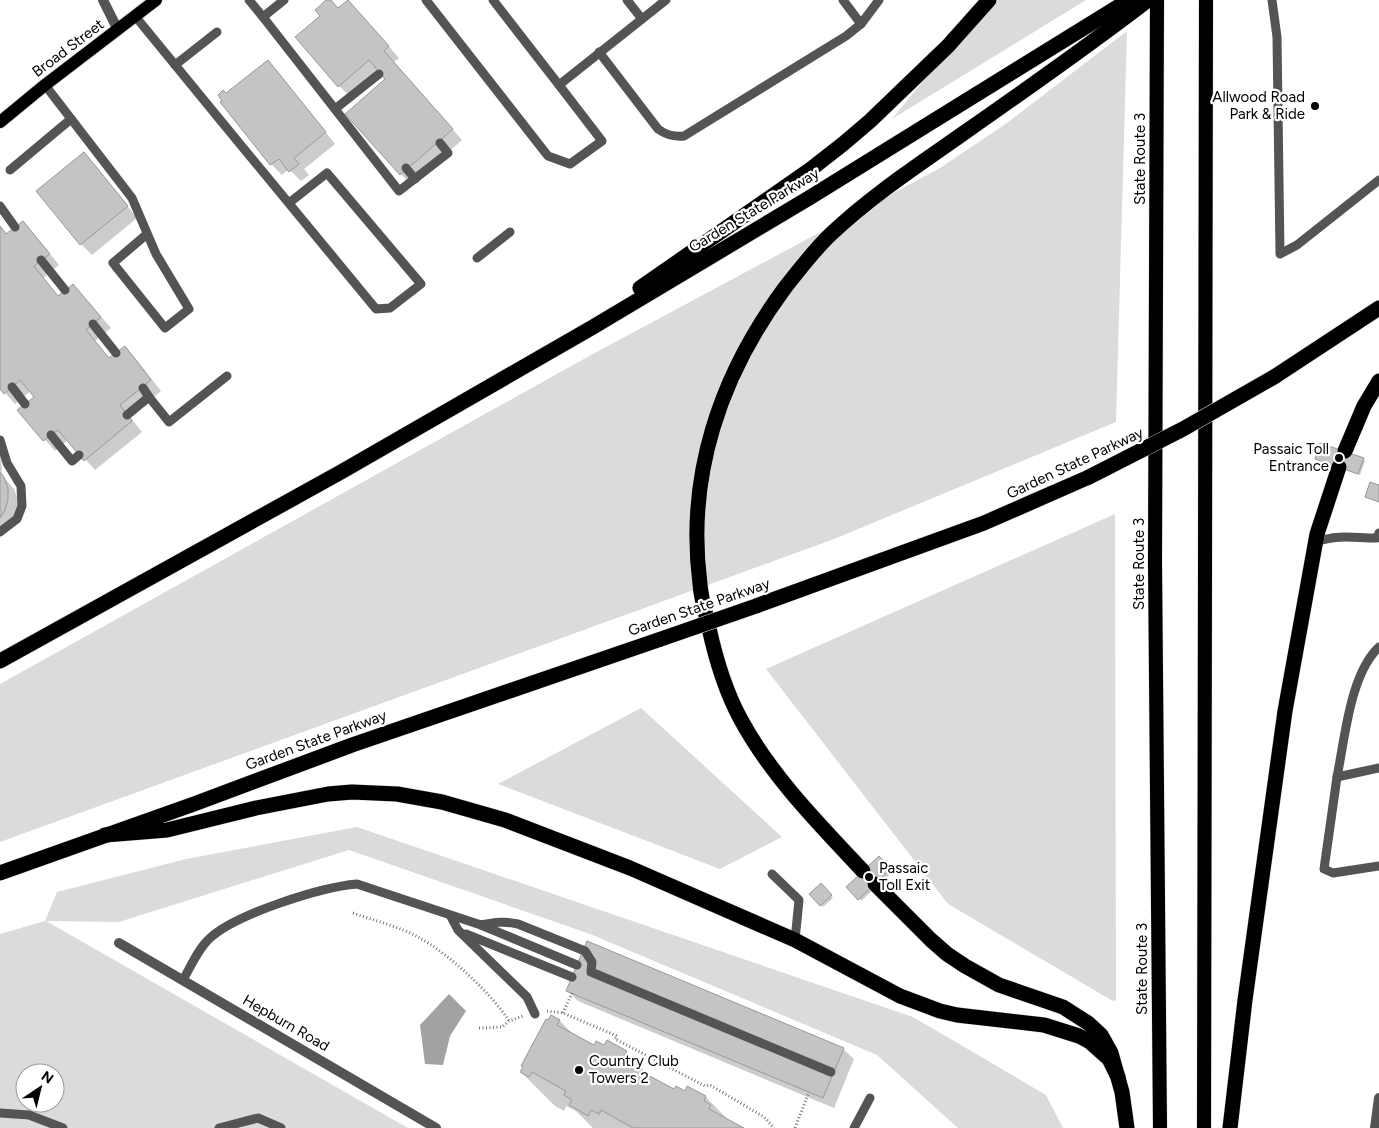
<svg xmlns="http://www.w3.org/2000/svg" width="1379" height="1128" viewBox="0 0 1379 1128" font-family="Figtree,sans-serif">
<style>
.green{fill:#dbdbdb;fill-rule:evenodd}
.water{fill:#a2a2a2}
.shadow{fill:#0003}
.building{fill:#c4c4c4;stroke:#989898}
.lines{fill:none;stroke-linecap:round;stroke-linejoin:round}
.primary-casing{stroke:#dbdbdb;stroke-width:14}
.trunk-casing{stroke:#dbdbdb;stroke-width:15}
.motorway-casing{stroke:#dbdbdb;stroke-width:16}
.path{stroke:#767676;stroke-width:3;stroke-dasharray:1 2.5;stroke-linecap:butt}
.service{stroke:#545454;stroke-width:9}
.minor{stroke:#545454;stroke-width:10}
.primary{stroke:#000;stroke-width:12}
.trunk{stroke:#000;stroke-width:14}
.motorway{stroke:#000;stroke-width:15}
.motorway-bridge-casing{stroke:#dbdbdb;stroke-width:16;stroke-linecap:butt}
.motorway-bridge{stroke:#000;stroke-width:15}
.poi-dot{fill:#000;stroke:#fff;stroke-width:2}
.labels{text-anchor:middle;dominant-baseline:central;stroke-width:4.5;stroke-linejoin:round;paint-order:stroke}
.street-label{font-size:15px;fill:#000;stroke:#fff}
.poi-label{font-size:15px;fill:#000;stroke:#fff;text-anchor:end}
</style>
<rect width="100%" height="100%" fill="#fff"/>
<g class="green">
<polygon points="998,0 1086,0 892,119 923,81 962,42"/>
<polygon points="1127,31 1116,422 834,539 0,842 0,684 591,355 940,168 1007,123"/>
<polygon points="1115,514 1116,1001 1111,1000 948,904 766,669"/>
<polygon points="641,708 782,837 720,869 498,784"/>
<path d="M 357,827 L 913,1017 L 1046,1095 L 1063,1128 L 958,1128 L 877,1055 L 590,934 L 349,850 L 119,922 L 46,921 L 408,1128 L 0,1128 L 0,934 L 45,921 L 57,892 L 186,859 ZM 25,1073 L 55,1073 L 55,1103 L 25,1103 Z"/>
</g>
<polygon class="water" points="449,994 466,1011 450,1036 443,1065 425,1064 420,1025"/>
<g class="shadow">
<polygon points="328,0 339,9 359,12 399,58 394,62 462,140 411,185 347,114 387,79 379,71 350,96 339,86 321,16"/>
<polygon points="267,62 278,72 335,144 304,169 309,175 301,181 289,169 282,175 271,164 222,103 226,95"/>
<polygon points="94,165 137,218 92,255 81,244 38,191"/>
<polygon points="0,226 8,235 33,233 59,265 43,278 59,297 73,285 111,328 95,341 110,359 125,348 135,358 161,391 130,417 142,432 95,470 68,440 55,451 19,410 35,397 31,391 15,404 0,387"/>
<polygon points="0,453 2,469 1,474 14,489 18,500 19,510 9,530 0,537"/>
<polygon points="1316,458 1363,459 1365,461 1360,475"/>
<polygon points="879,858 893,872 861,901 848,887"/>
<polygon points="821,885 833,898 823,907 811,894"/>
<polygon points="568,991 843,1049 854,1059 834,1108 578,1001"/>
<polygon points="552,1017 560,1021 576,1037 594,1047 605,1047 626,1052 654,1080 675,1091 685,1092 688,1087 706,1097 730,1122 742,1128 593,1128 576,1111 566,1106 564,1111 555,1106 521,1072"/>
</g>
<g class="building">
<polygon points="326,0 331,0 338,8 348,0 389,46 384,51 453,129 400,175 345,114 385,79 369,60 338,87 295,37 320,16 315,10"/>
<polygon points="268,60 326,132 294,158 299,164 289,172 279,159 270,165 220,102 222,101 218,95 223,90 226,93"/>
<polygon points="84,152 128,206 80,245 36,191"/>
<polygon points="23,221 50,254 34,266 58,296 73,284 101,317 86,330 109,358 125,346 151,380 120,405 132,421 84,461 58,430 43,441 17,410 34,397 20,380 4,394 0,389 0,226 6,234"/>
<polygon points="1320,443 1364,458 1358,474 1315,459"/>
<polygon points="0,472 4,477 8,488 8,499 5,510 0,518"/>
<polygon points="1370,482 1379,485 1379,502 1365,497"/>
<polygon points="879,856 891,869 858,900 846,887"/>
<polygon points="821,883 832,895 820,906 809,894"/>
<polygon points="587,941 844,1048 823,1098 566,991"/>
<polygon points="551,1015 560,1020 557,1025 594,1045 596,1041 604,1045 607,1040 627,1051 624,1056 632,1060 629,1065 674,1089 676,1086 685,1091 687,1086 706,1096 704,1101 711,1105 709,1109 744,1128 633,1128 601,1110 599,1114 591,1110 588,1116 569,1105 572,1100 564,1095 566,1091 532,1072 529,1077 520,1072 523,1067 521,1066 546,1019 548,1020"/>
</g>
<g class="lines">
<g class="primary-casing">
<polyline id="primary" points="0,122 45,85 156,0"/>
</g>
<g class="trunk-casing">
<g id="trunk">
<polyline points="1157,0 1155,562 1160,1128"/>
<polyline points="1204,1128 1206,0"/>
</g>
</g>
<g class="motorway-casing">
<g id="motorway">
<polyline points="640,288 811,169 843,144 870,121 948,46 989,0"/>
<polyline points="1274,377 1379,308"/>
<polyline points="1345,451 1364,406 1379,381"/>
<polyline points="756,606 984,523 1089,477"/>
<polyline points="0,661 341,472 593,327 809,198 1129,0"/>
<polyline points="105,835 167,830 256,808 328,794 352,792 397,794 442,802 505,820 630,868 795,940 900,996 940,1011 957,1015 1044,1025 1079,1036 1090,1042 1109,1059 1118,1077"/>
<path d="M 863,871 C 819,824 771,776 740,718 C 725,690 716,660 709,628 C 706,614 701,599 700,584 C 686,476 720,376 784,289 C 799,270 814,250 831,234 C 871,196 917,166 961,135 C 1024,91 1087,47 1148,0"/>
<polyline points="0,873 194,804 352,745 661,639"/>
<polyline points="875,884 931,940 947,954 965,966 999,985 1063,1007 1088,1023 1101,1035 1111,1053 1122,1092 1127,1128"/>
<polyline points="1230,1128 1245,1000 1285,711 1317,534 1339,467"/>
</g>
</g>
<g class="path">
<path d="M 353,913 C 375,921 398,926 418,937 C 448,953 491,993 509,1021"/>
<polyline points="547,1011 563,1013 617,1036 615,1039 705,1086 710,1085 764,1117 774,1128"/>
<polyline points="563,1013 572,993"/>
<polyline points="479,1028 502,1027 509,1021 523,1016"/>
<polyline points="795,1128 809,1092"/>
</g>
<g class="service">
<polyline points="249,0 263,17 284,0"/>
<polyline points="426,0 548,156 570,164 602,141 559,85"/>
<polyline points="493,0 559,85 666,0"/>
<polyline points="627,0 642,19"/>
<polyline points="843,0 861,24"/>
<polyline points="1272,0 1277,37 1280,254 1297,245 1379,180"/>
<path d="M 135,16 C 215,114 295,211 376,309 L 390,308 L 421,284 L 327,173 L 289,203"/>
<polyline points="263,17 399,191 448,153 440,143"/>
<path d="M 599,52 L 658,129 C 666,135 673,137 684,136 L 846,36 L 861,24 L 879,0"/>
<polyline points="175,65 217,32"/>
<polyline points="45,85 132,198 156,254 189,309 165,328 113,263 147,234"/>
<polyline points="335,109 379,74"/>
<polyline points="406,168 415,179"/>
<polyline points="10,170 71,119"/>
<polyline points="0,206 15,227"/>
<polyline points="477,258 510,232"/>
<polyline points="41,260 65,290"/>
<polyline points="93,324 116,353"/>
<polyline points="12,387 25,404"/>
<polyline points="149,397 169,422 227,376"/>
<polyline points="127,415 149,397 143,388"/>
<polyline points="51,435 72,461 79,455"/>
<polyline points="0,440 7,463 21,486 22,506 17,519 0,532"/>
<path d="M 1315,542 C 1341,534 1352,538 1377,538 L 1379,533"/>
<path d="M 1379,647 C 1350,674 1345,738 1337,777 L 1379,768"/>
<polyline points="1337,777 1324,869 1333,873 1379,866"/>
<polyline points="772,874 799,900 795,940"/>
<polyline points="450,915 458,930 527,997 535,1014"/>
<polyline points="481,925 577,965"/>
<polyline points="466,934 572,977"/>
<path d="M 183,980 C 191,966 198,949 210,938 C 236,914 321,887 357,884 L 481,925 C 495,922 505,921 518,924 L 585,951 L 592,962 L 591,972 L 831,1072"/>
<polyline points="0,1113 29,1115 63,1128"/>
<polyline points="219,1128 258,1118 281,1128"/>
<polyline points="854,1128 870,1098"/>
</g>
<g class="minor">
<polyline points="103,0 118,30"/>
<polyline points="119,943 436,1128"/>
<polyline points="1375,1128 1379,1098"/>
</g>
<use href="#primary" class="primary"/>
<use href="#trunk" class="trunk"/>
<use href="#motorway" class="motorway"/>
<g class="motorway-bridge-casing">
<g id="motorway-bridge">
<polyline points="1089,477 1183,429 1274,377"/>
<polyline points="661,639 756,606"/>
</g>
</g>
<use href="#motorway-bridge" class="motorway-bridge"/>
</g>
<g class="poi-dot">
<circle cx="1315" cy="106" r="5"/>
<circle cx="1339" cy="458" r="5"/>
<circle cx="869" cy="877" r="5"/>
<circle cx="579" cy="1070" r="5"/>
</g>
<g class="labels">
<g class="street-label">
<text transform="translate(68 48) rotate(-37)">Broad Street</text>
<text transform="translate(1140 159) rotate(-90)">State Route 3</text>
<text transform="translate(754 210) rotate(-31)">Garden State Parkway</text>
<text transform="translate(1075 463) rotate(-25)">Garden State Parkway</text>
<text transform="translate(1139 564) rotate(-90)">State Route 3</text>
<text transform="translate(699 607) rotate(-19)">Garden State Parkway</text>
<text transform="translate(316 740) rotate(-20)">Garden State Parkway</text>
<text transform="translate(1142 969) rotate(-90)">State Route 3</text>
<text transform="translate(286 1023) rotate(30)">Hepburn Road</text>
</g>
<g class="poi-label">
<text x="1305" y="97">Allwood Road<tspan x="1305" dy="17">Park &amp; Ride</tspan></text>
<text x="1329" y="449">Passaic Toll<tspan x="1329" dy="17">Entrance</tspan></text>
<text x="879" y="868" text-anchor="start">Passaic<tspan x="879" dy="17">Toll Exit</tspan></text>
<text x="589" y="1061" text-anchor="start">Country Club<tspan x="589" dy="17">Towers 2</tspan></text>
</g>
</g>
<g transform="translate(40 1088) rotate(35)"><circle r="24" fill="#ffffff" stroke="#999999"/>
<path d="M0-4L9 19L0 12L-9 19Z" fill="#000000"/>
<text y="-8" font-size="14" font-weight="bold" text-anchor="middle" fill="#000000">N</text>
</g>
</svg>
